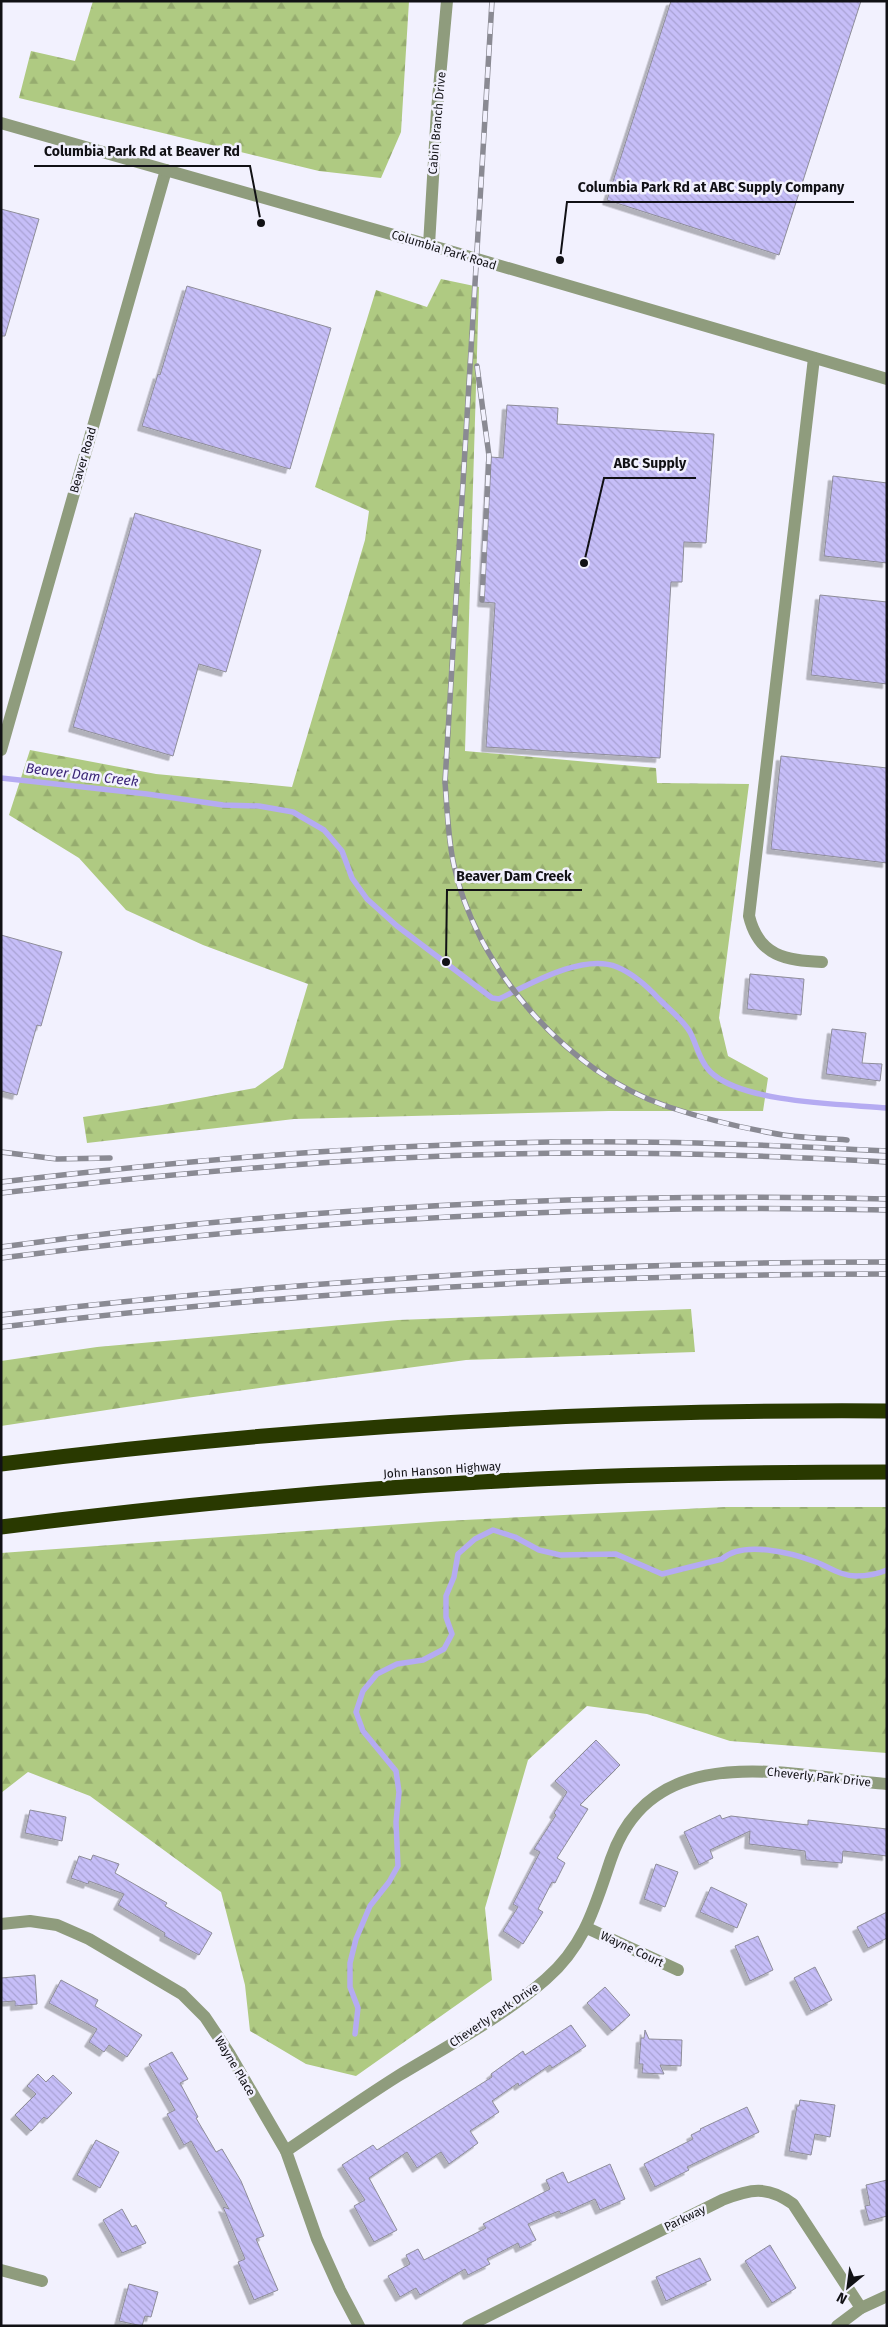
<svg xmlns="http://www.w3.org/2000/svg" width="888" height="2327" viewBox="0 0 888 2327" font-family="'Fira Sans',sans-serif">
<style>
.forest{fill:url(#forest-firs)}
.lines{fill:none;stroke-linecap:round;stroke-linejoin:round}
.stream{stroke:#b5abf2;stroke-width:5.5}
.building{fill:url(#building-back-hatch);stroke:#8e8d99;filter:url(#shadow)}
.minor{stroke:#8f9c7d;stroke-width:12}
.tertiary{stroke:#8f9c7d;stroke-width:12}
.motorway{stroke:#293900;stroke-width:15}
.rail-casing{stroke:#8a8a93;stroke-width:5.5}
.rail{stroke:#f2f1fe;stroke-width:4;stroke-dasharray:11;stroke-linecap:butt}
.labels{text-anchor:middle;dominant-baseline:central;stroke-width:5;stroke-linejoin:round;paint-order:stroke}
.street-label{font-size:12px;fill:#111115;stroke:#f2f1fe}
.water-label{font-size:14px;font-style:italic;fill:#3c2777;stroke:#f2f1fe}
.leader{fill:none;stroke:#111115;stroke-width:2}
.callout-dot{fill:#111115;stroke:#f2f1fe;stroke-width:2}
.callout-label{font-size:14px;text-anchor:middle;font-weight:bold;fill:#111115;stroke:#f2f1fe;stroke-width:5;stroke-linejoin:round;paint-order:stroke}
</style>
<defs>
<pattern id="forest-firs" width="22" height="20" patternUnits="userSpaceOnUse" patternTransform="scale(1.25)"><rect width="22" height="20" fill="#afca82"/><path d="M5 1l3.5 6h-7zM16 11l3.5 6h-7z" fill="#96ac6f"/></pattern>
<pattern id="building-back-hatch" width="6" height="6" patternUnits="userSpaceOnUse" patternTransform="scale(1.25)"><rect width="6" height="6" fill="#c6bef8"/><path d="M-1 5l2 2M0 0l6 6M5-1l2 2" fill="none" stroke="#a9a2d4"/></pattern>
<filter id="shadow"><feDropShadow dx="-4.5" dy="4.5" stdDeviation="0" flood-color="#0004"/></filter>
</defs>
<rect width="100%" height="100%" fill="#f2f1fe"/>
<g class="forest">
<polygon points="93,1 409,1 401,132 381,178 319,171 19,98 31,51 75,61"/>
<polygon points="441,279 479,287 465,751 656,768 657,783 749,784 719,1018 728,1056 768,1078 763,1111 609,1111 294,1119 87,1143 83,1117 162,1105 255,1088 283,1068 308,984 203,945 126,910 79,858 9,815 30,750 156,774 292,787 365,540 369,511 315,487 376,290 427,307"/>
<polygon points="691,1309 695,1352 466,1360 186,1398 1,1426 1,1361 97,1347 398,1320"/>
<polygon points="725,1507 887,1507 887,1753 730,1741 647,1714 587,1706 528,1760 485,1908 492,1980 356,2076 306,2064 250,2031 245,1985 221,1892 90,1796 28,1772 1,1793 1,1553 444,1521"/>
</g>
<g class="lines">
<g class="stream">
<path d="M 1,778 L 147,794 L 223,805 L 259,806 L 293,812 L 324,830 L 342,851 L 352,878 L 367,899 L 397,926 L 492,998 L 499,999 C 530,984 583,953 617,967 C 634,974 647,986 659,999 C 669,1009 683,1020 690,1032 C 697,1045 700,1064 714,1075 C 749,1103 841,1104 887,1108"/>
<path d="M 355,2034 L 358,2008 L 350,1987 L 350,1963 L 356,1939 L 370,1906 L 389,1882 L 398,1866 L 396,1822 L 399,1792 L 396,1771 L 363,1731 L 356,1712 L 363,1691 L 377,1674 L 397,1664 L 423,1660 L 444,1649 L 452,1634 L 446,1617 L 446,1596 L 454,1577 L 458,1554 L 475,1539 L 493,1530 L 515,1537 L 539,1550 L 560,1555 L 616,1554 L 662,1574 L 722,1559 C 743,1540 792,1553 816,1562 C 829,1567 841,1576 856,1576 C 866,1576 878,1574 887,1570"/>
</g>
</g>
<g class="building">
<polygon points="671,1 861,1 779,255 607,200"/>
<polygon points="1,209 39,219 5,336 1,336"/>
<polygon points="187,286 331,328 290,469 142,426 158,374 160,375"/>
<polygon points="507,405 558,408 557,424 714,434 706,543 684,542 682,582 671,582 660,758 486,747 495,603 482,602 491,457 503,458"/>
<polygon points="833,476 887,483 887,563 824,556"/>
<polygon points="135,513 261,550 226,672 199,664 173,756 73,727"/>
<polygon points="820,595 887,602 887,684 811,675"/>
<polygon points="781,756 887,768 887,863 771,849"/>
<polygon points="1,935 62,952 41,1026 37,1025 17,1095 1,1091"/>
<polygon points="750,974 804,979 801,1015 747,1009"/>
<polygon points="832,1029 866,1033 862,1063 882,1064 880,1081 826,1074"/>
<polygon points="596,1740 620,1765 580,1805 588,1809 557,1858 565,1863 555,1883 552,1882 538,1909 543,1912 523,1944 503,1931 518,1907 513,1904 540,1852 534,1849 556,1815 554,1813 567,1792 555,1781"/>
<polygon points="30,1810 66,1817 62,1841 25,1833"/>
<polygon points="720,1815 722,1819 731,1816 808,1825 808,1820 887,1829 887,1856 843,1851 842,1863 806,1860 805,1851 749,1844 750,1831 710,1850 713,1858 699,1865 684,1832"/>
<polygon points="93,1855 119,1864 115,1873 167,1903 165,1906 212,1933 199,1955 164,1936 165,1933 118,1905 124,1894 89,1881 88,1884 71,1878 79,1856 91,1860"/>
<polygon points="656,1864 678,1872 665,1907 644,1899"/>
<polygon points="711,1887 747,1904 737,1928 700,1912"/>
<polygon points="887,1912 887,1938 868,1948 857,1927"/>
<polygon points="758,1936 773,1970 750,1981 735,1946"/>
<polygon points="815,1967 832,2000 811,2011 794,1978"/>
<polygon points="35,1975 37,2004 15,2006 15,2001 1,2002 1,1978"/>
<polygon points="61,1980 98,2000 95,2006 142,2035 127,2057 109,2045 104,2052 89,2042 97,2029 49,2003"/>
<polygon points="605,1987 630,2015 612,2031 587,2003"/>
<polygon points="571,2025 586,2046 552,2068 550,2065 519,2086 518,2083 492,2101 499,2112 470,2131 478,2143 449,2164 441,2152 417,2168 407,2152 369,2178 397,2230 374,2242 354,2206 365,2200 342,2165 373,2145 377,2150 492,2077 491,2074 523,2051 525,2055"/>
<polygon points="645,2030 649,2039 682,2040 681,2066 660,2065 664,2074 642,2073 643,2064 639,2064 641,2038 644,2038"/>
<polygon points="172,2052 188,2079 180,2083 198,2117 196,2118 216,2152 222,2149 241,2181 264,2236 256,2239 278,2290 254,2300 238,2262 245,2259 223,2207 229,2209 191,2141 184,2145 167,2114 175,2110 149,2064"/>
<polygon points="38,2074 46,2082 53,2075 72,2093 47,2119 44,2117 31,2131 15,2115 36,2094 27,2086"/>
<polygon points="800,2100 835,2105 830,2137 815,2134 811,2155 789,2151 797,2106 799,2106"/>
<polygon points="747,2107 759,2132 687,2167 689,2170 655,2187 644,2164 693,2139 691,2135 701,2130 700,2129"/>
<polygon points="96,2140 119,2152 100,2188 77,2175"/>
<polygon points="610,2164 625,2199 600,2210 595,2199 561,2214 559,2211 528,2224 536,2240 520,2248 518,2243 487,2259 490,2264 468,2275 465,2269 420,2295 416,2288 400,2297 388,2276 410,2264 406,2255 418,2249 424,2260 486,2228 483,2224 550,2189 546,2180 563,2172 568,2183"/>
<polygon points="887,2180 887,2216 869,2221 865,2206 870,2205 866,2185"/>
<polygon points="122,2209 132,2227 136,2225 146,2243 122,2253 103,2220"/>
<polygon points="770,2245 796,2288 772,2303 745,2261"/>
<polygon points="700,2258 711,2280 666,2301 656,2277"/>
<polygon points="129,2284 158,2292 151,2317 145,2316 142,2326 119,2321"/>
</g>
<g class="lines">
<g class="minor">
<path d="M 814,358 L 749,916 C 759,957 786,960 822,962"/>
<polyline points="1,750 166,170"/>
<polyline points="1,1924 30,1921 57,1925 89,1939 182,1994 205,2017 229,2053 286,2151 317,2239 340,2290 359,2326"/>
<polyline points="587,1928 678,1970"/>
<path d="M 286,2151 C 323,2126 360,2100 398,2076 C 446,2047 504,2016 546,1979 C 585,1945 595,1906 611,1859 C 653,1736 790,1776 887,1784"/>
<polyline points="1,2270 42,2281"/>
<path d="M 468,2326 L 722,2200 C 750,2189 767,2185 793,2204 L 861,2308"/>
<polyline points="837,2326 861,2308 887,2296"/>
</g>
<g class="tertiary">
<polyline points="1,123 429,245 887,379"/>
<polyline points="429,245 437,110 447,1"/>
</g>
<g class="motorway">
<path d="M 1,1464 C 294,1427 592,1409 887,1411"/>
<path d="M 1,1527 C 161,1507 321,1491 481,1482 C 616,1474 751,1472 887,1472"/>
</g>
<g class="rail-casing">
<g id="rail">
<path d="M 492,1 L 445,782 C 447,808 448,835 453,861 C 474,966 566,1073 669,1107 C 702,1118 738,1127 772,1133 C 796,1138 822,1138 847,1140"/>
<polyline points="477,366 489,456 482,600"/>
<polyline points="1,1152 57,1159 110,1158"/>
<path d="M 1,1182 C 170,1162 338,1147 508,1143 C 634,1139 761,1144 887,1151"/>
<path d="M 1,1193 C 134,1178 267,1165 401,1158 C 562,1149 725,1153 887,1162"/>
<path d="M 1,1247 C 295,1207 591,1192 887,1199"/>
<path d="M 1,1258 C 296,1220 589,1203 887,1210"/>
<path d="M 1,1315 C 295,1281 591,1262 887,1262"/>
<path d="M 1,1327 C 295,1292 591,1274 887,1274"/>
</g>
</g>
<use href="#rail" class="rail"/>
</g>
<g class="labels">
<g class="street-label">
<text transform="translate(437 123) rotate(-85)">Cabin Branch Drive</text>
<text transform="translate(444 250) rotate(17)">Columbia Park Road</text>
<text transform="translate(83 460) rotate(-74)">Beaver Road</text>
<text transform="translate(442 1470) rotate(-4)">John Hanson Highway</text>
<text transform="translate(819 1777) rotate(6)">Cheverly Park Drive</text>
<text transform="translate(632 1949) rotate(25)">Wayne Court</text>
<text transform="translate(494 2015) rotate(-34)">Cheverly Park Drive</text>
<text transform="translate(235 2066) rotate(59)">Wayne Place</text>
<text transform="translate(685 2218) rotate(-26)">Parkway</text>
</g>
<g class="water-label">
<text transform="translate(82 775) rotate(7)">Beaver Dam Creek</text>
</g>
</g>
<path class="leader" d="M261 223L250 166H34M560 260L567 202H854M584 563L604 478H696M446 962L447 890H582"/>
<g class="callout-dot">
<circle cx="261" cy="223" r="5"/>
<circle cx="560" cy="260" r="5"/>
<circle cx="584" cy="563" r="5"/>
<circle cx="446" cy="962" r="5"/>
</g>
<g class="callout-label">
<text x="142" y="156">Columbia Park Rd at Beaver Rd</text>
<text x="711" y="192">Columbia Park Rd at ABC Supply Company</text>
<text x="650" y="468">ABC Supply</text>
<text x="514" y="881">Beaver Dam Creek</text>
</g>
<rect width="888" height="2327" fill="none" stroke="#111115" stroke-width="5"/>
<g transform="translate(848 2287) rotate(209)" stroke="#f2f1fe" stroke-width="4" paint-order="stroke">
<path d="M0-4L9 19L0 12L-9 19Z" fill="#111115"/>
<text y="-8" font-size="14" font-weight="bold" text-anchor="middle" fill="#111115">N</text>
</g>
</svg>
